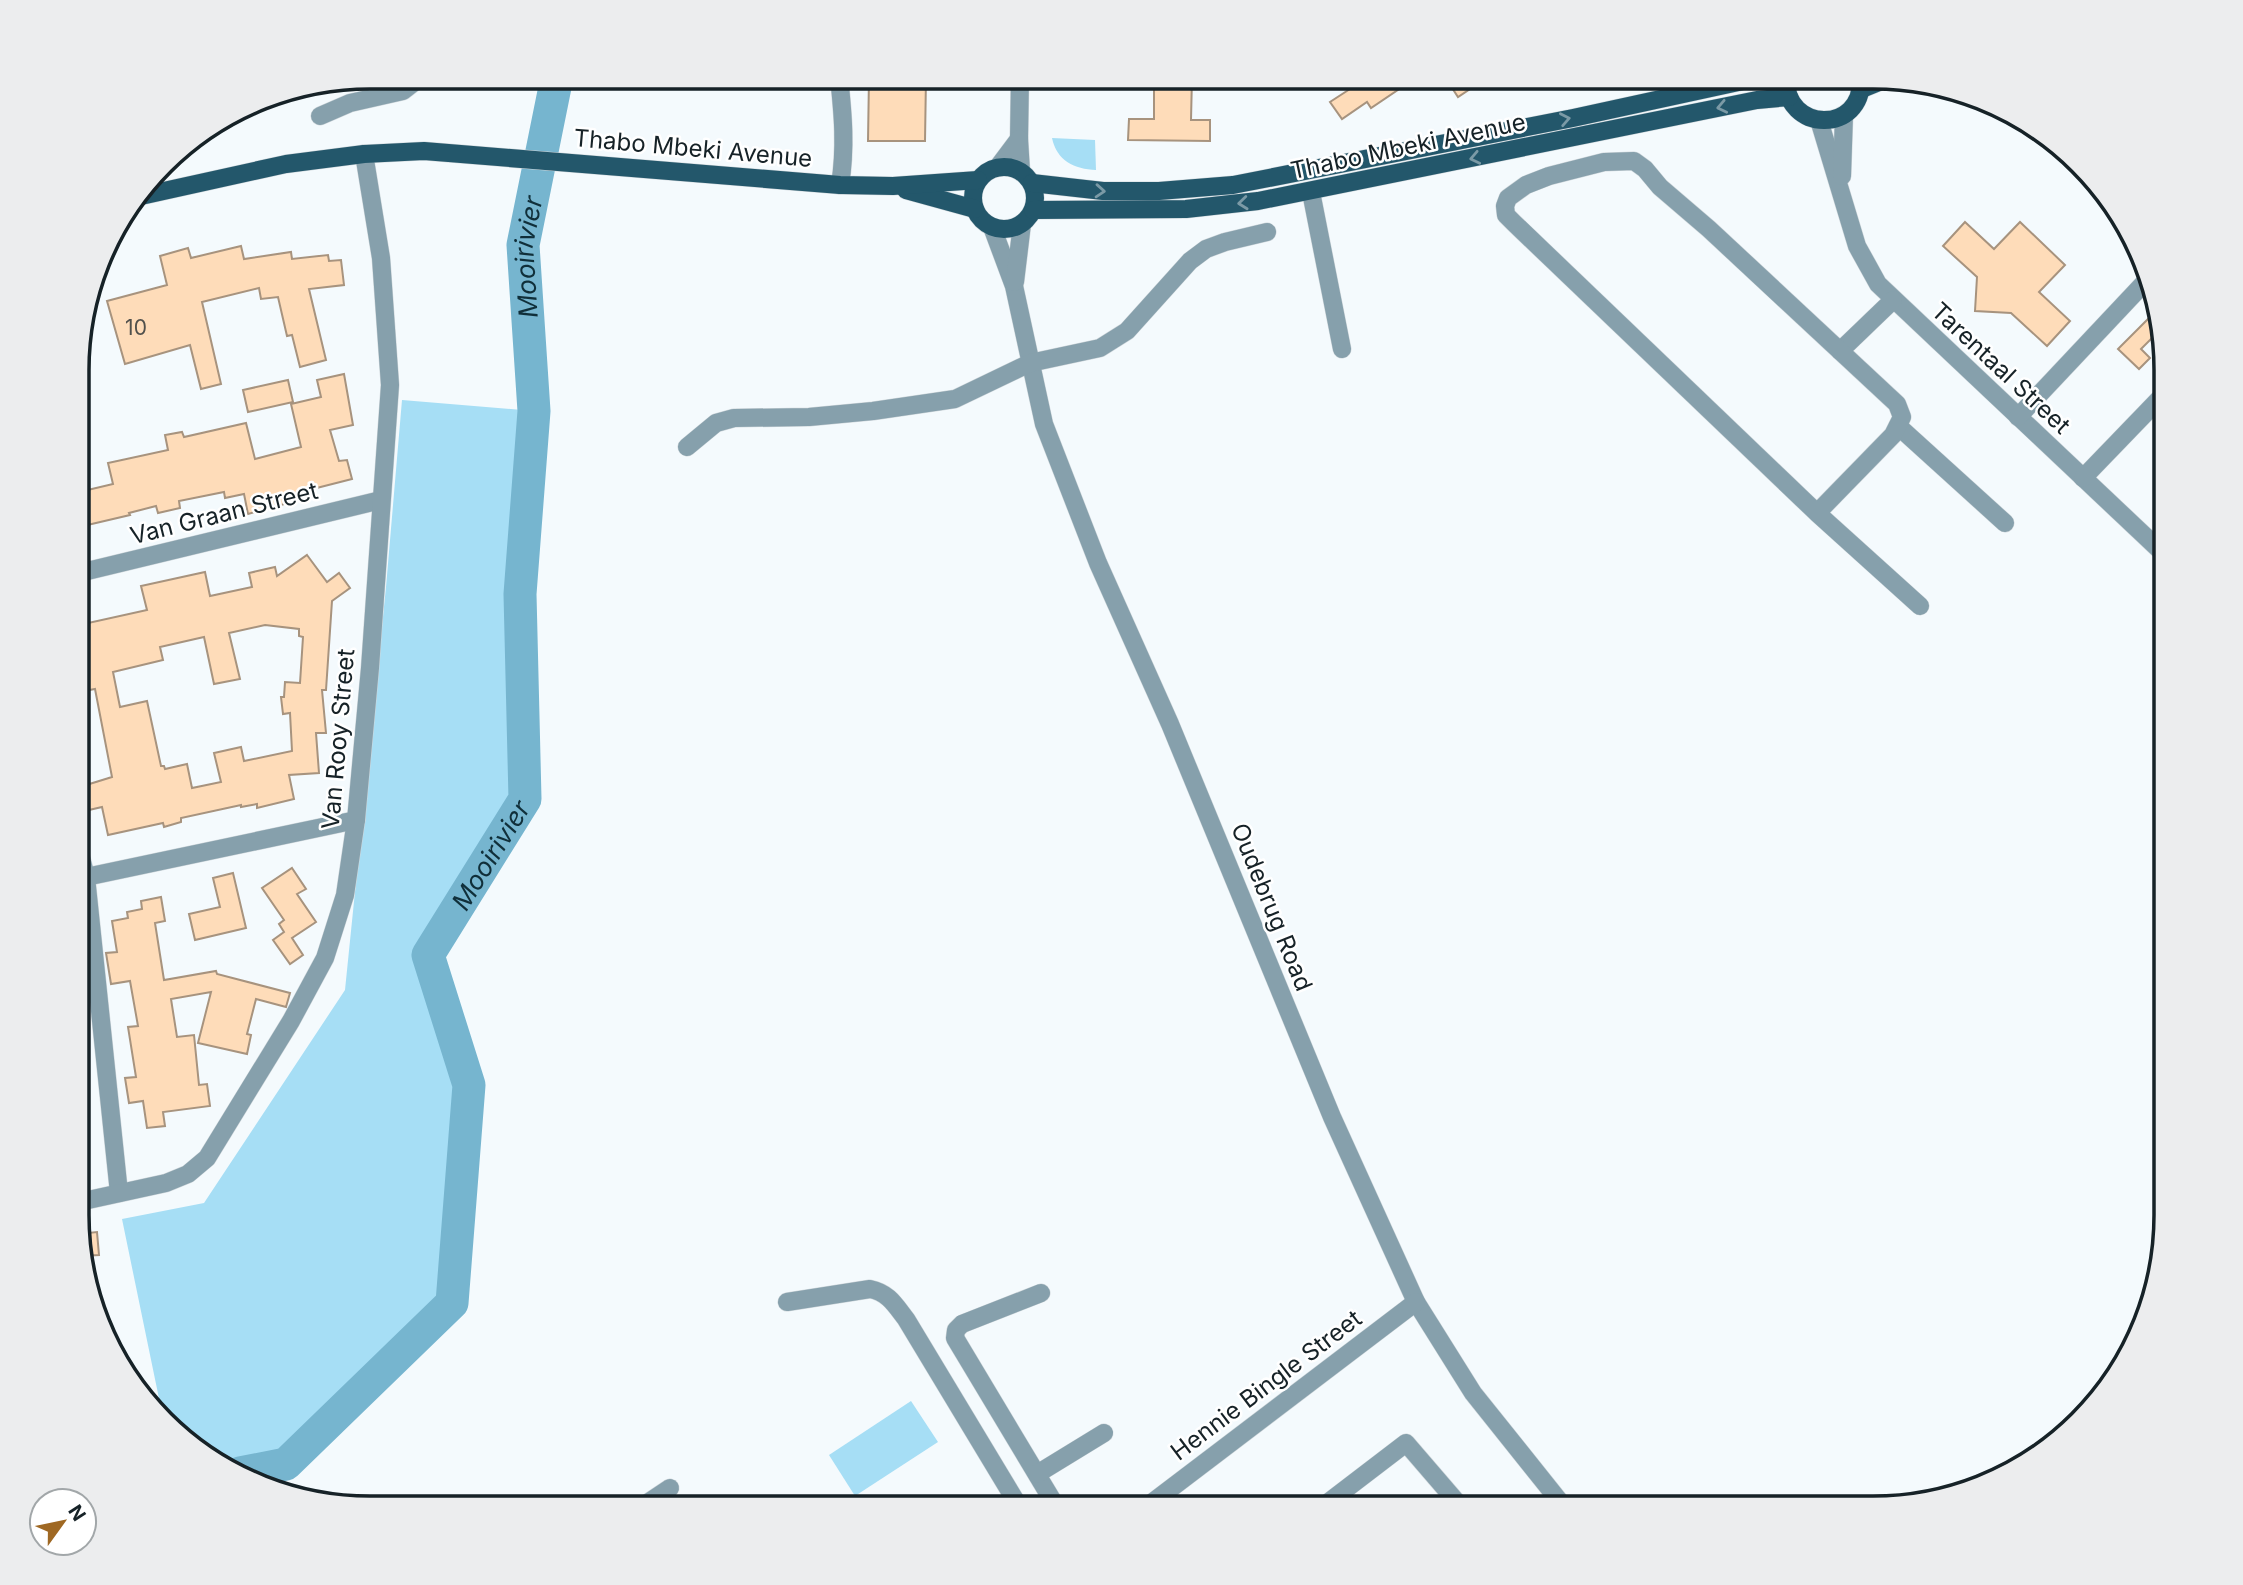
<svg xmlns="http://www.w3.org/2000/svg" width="2243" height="1585" viewBox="0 0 2243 1585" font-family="Inter,sans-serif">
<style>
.green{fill:#a6def5}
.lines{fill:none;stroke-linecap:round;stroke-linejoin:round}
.river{stroke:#76b5cf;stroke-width:33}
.building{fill:#fedcb9;stroke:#a7937e;stroke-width:2;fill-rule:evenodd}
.minor-casing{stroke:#d0d7db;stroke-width:19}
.major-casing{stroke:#d0d7db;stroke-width:19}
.minor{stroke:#86a0ac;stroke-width:18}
.major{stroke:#23576b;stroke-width:18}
.oneway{stroke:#7b9aa6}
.labels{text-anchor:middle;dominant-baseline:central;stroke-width:5;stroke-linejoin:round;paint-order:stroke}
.number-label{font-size:21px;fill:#50504c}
.street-label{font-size:24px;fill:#162227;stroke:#fff}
.water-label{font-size:26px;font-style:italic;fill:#102f3a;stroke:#fff}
.rim{fill:none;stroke:#162227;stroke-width:3.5}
</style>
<rect width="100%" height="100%" fill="#f4fafd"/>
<g class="green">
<path d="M 1052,138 L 1095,140 L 1096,170 C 1074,169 1057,161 1052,138 Z"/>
<polygon points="402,400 534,411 520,594 525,799 428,955 469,1085 452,1303 286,1464 240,1473 192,1448 162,1413 122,1219 204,1203 345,990 386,587"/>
<polygon points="911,1401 938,1442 855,1496 829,1455"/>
</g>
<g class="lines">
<path class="river" id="s1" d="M 240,1473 L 286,1464 L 452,1303 L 469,1085 L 428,955 L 525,799 L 520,594 L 534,411 L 523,245 L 557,77"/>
</g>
<g class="building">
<polygon points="869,77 926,77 925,141 868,141"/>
<polygon points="1154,77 1192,77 1191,120 1210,120 1210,141 1128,140 1129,119 1154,119"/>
<polygon points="1347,77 1417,77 1371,108 1367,102 1342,119 1330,102 1353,87"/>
<polygon points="1445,77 1488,77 1458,97"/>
<polygon points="1965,222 1994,249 2020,222 2065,265 2039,292 2070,321 2047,346 2011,313 1975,311 1977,277 1943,246"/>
<polygon points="241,246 244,259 291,252 292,259 328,255 329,261 341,260 344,285 309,289 326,360 300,367 292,335 287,336 278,297 261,299 259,288 202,302 221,384 201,389 190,345 125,364 107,301 167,285 160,256 188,248 191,258"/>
<polygon points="2155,312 2160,330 2141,349 2150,358 2139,369 2118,349"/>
<polygon points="344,374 353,425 330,430 339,461 347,460 352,479 297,493 299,500 248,514 244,494 225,498 224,492 179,501 180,508 158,513 156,506 129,513 130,515 79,527 79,492 113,484 108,463 168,450 165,435 182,432 184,437 246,423 255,459 301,447 291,404 321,397 317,380"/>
<polygon points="288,380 293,402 248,412 243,390"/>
<path d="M 307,555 L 327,582 L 339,573 L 350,588 L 332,601 L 326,690 L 322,690 L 326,733 L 316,733 L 319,773 L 289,775 L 294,799 L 257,808 L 257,804 L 241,807 L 241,805 L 181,818 L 181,822 L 164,827 L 163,823 L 108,835 L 102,807 L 89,810 L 83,786 L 112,777 L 95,689 L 79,692 L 79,625 L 147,610 L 141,586 L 205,572 L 210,596 L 252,587 L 249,573 L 275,567 L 277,576 ZM 265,625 L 299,629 L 299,636 L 303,637 L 300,683 L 285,682 L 284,697 L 281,697 L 283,714 L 290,713 L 292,751 L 244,761 L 241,747 L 214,753 L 221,782 L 192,788 L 187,764 L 165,769 L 164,766 L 161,766 L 147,701 L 120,707 L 113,672 L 163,660 L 160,647 L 204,637 L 214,684 L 240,679 L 229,633 Z"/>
<polygon points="292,868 306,889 297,894 316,922 292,938 303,955 290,964 273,940 284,932 279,924 284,920 262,888"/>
<polygon points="233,873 246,928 195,940 189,914 220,907 213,878"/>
<polygon points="161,897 165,921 155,923 164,980 216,971 217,974 290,993 286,1007 256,999 247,1034 251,1035 247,1054 198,1043 211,992 171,999 177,1037 194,1035 199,1085 207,1084 210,1106 163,1112 165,1126 147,1128 143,1101 129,1103 125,1078 136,1077 128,1027 138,1026 130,981 111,984 106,953 117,952 112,921 128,918 127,912 142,909 141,901"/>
<polygon points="97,1232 99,1255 81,1256 79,1234"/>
</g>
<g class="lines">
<g class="minor-casing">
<g id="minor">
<path d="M 839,77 C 843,114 846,148 840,185"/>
<polyline points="320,116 350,103 403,91 421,77"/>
<polyline points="1819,120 1857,246 1878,284 2165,555"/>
<polyline points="1019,139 1020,77"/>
<polyline points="998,167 1019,139 1021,171"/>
<polyline points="1842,176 1844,115"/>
<polyline points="1311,192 1342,349"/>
<polyline points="992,227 1014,286 1044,424 1098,563 1170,724 1332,1117 1416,1302 1473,1393 1565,1508"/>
<polyline points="1015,282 1022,224"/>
<polyline points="1840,351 1893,300"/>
<polyline points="2018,417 2146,281"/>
<polyline points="1898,426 2005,523"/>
<polyline points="687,447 716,423 734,418 809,417 873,411 955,399 1030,363 1100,348 1127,331 1190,261 1206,249 1225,242 1267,232"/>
<polyline points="2083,478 2165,393"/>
<polyline points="1817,513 1893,435 1902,417 1897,404 1709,229 1660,187 1645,169 1634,161 1604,162 1549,176 1526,185 1508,198 1505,206 1506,215 1514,223 1817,513 1920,606"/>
<polyline points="79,573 381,500"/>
<polyline points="79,850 86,877 119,1193"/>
<polyline points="86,877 356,820"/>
<polyline points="79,1202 166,1183 188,1174 207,1158 291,1021 325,958 345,895 356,820 370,668 390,385 381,258 364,154"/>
<polyline points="1041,1293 962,1324 956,1330 955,1338 1057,1508"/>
<path d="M 787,1302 L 870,1289 C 889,1293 895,1305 906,1319 L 1020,1508"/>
<polyline points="1037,1474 1104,1433"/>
<polyline points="640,1508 670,1488"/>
<polyline points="1145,1508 1416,1302"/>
<polyline points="1321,1508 1406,1443 1462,1508"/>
</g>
</g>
<g class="major-casing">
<g id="major">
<path d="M 1786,78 C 1784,133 1864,135 1861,78"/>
<polyline points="1862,89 1889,78"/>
<circle cx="1004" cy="198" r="31"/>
<polyline points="1032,183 1103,191 1159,191 1233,185 1573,118 1757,78"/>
<polyline points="906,190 975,209"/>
<polyline points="141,196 286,164 364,154 424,151 840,185 893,186 978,180"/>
<polyline points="1033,210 1186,209 1258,201 1757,100 1789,97"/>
</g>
</g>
<use href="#minor" class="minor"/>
<use href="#major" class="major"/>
</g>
<defs><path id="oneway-chevron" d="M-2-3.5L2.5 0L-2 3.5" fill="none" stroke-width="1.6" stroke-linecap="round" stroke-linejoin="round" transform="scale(1.75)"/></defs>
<g class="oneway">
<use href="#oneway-chevron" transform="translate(1722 107) rotate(168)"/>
<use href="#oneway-chevron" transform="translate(1565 119) rotate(-11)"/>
<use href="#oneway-chevron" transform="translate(1475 158) rotate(168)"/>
<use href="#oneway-chevron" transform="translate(1100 191) rotate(4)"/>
<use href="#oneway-chevron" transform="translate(1243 203) rotate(174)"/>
</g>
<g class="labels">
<g class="number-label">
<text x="136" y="327">10</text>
</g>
<g class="street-label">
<text transform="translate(1408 146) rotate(-12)">Thabo Mbeki Avenue</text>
<text transform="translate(693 148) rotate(5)">Thabo Mbeki Avenue</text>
<text transform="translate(2001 368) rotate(43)">Tarentaal Street</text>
<text transform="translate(224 513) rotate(-14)">Van Graan Street</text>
<text transform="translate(338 739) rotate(-85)">Van Rooy Street</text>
<text transform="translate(1272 907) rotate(68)">Oudebrug Road</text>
<text transform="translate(1266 1385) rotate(-37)">Hennie Bingle Street</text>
</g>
<g class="water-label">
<text stroke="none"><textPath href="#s1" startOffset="1360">Mooirivier</textPath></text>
<text stroke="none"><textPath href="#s1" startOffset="751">Mooirivier</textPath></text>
</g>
</g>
<path d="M0 0H2243V1585H0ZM370 89H1873A281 281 0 0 1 2154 370V1215A281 281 0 0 1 1873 1496H370A281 281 0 0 1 89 1215V370A281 281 0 0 1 370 89Z" fill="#ecedee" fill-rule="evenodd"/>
<path class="rim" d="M370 89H1873A281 281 0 0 1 2154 370V1215A281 281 0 0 1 1873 1496H370A281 281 0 0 1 89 1215V370A281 281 0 0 1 370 89Z"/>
<g transform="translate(63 1522) rotate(57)"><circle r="33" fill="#ffffff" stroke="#a2a7a9" stroke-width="2"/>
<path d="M0-5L12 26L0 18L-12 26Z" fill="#9f6823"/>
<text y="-10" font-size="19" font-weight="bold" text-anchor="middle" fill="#162227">N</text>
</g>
</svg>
